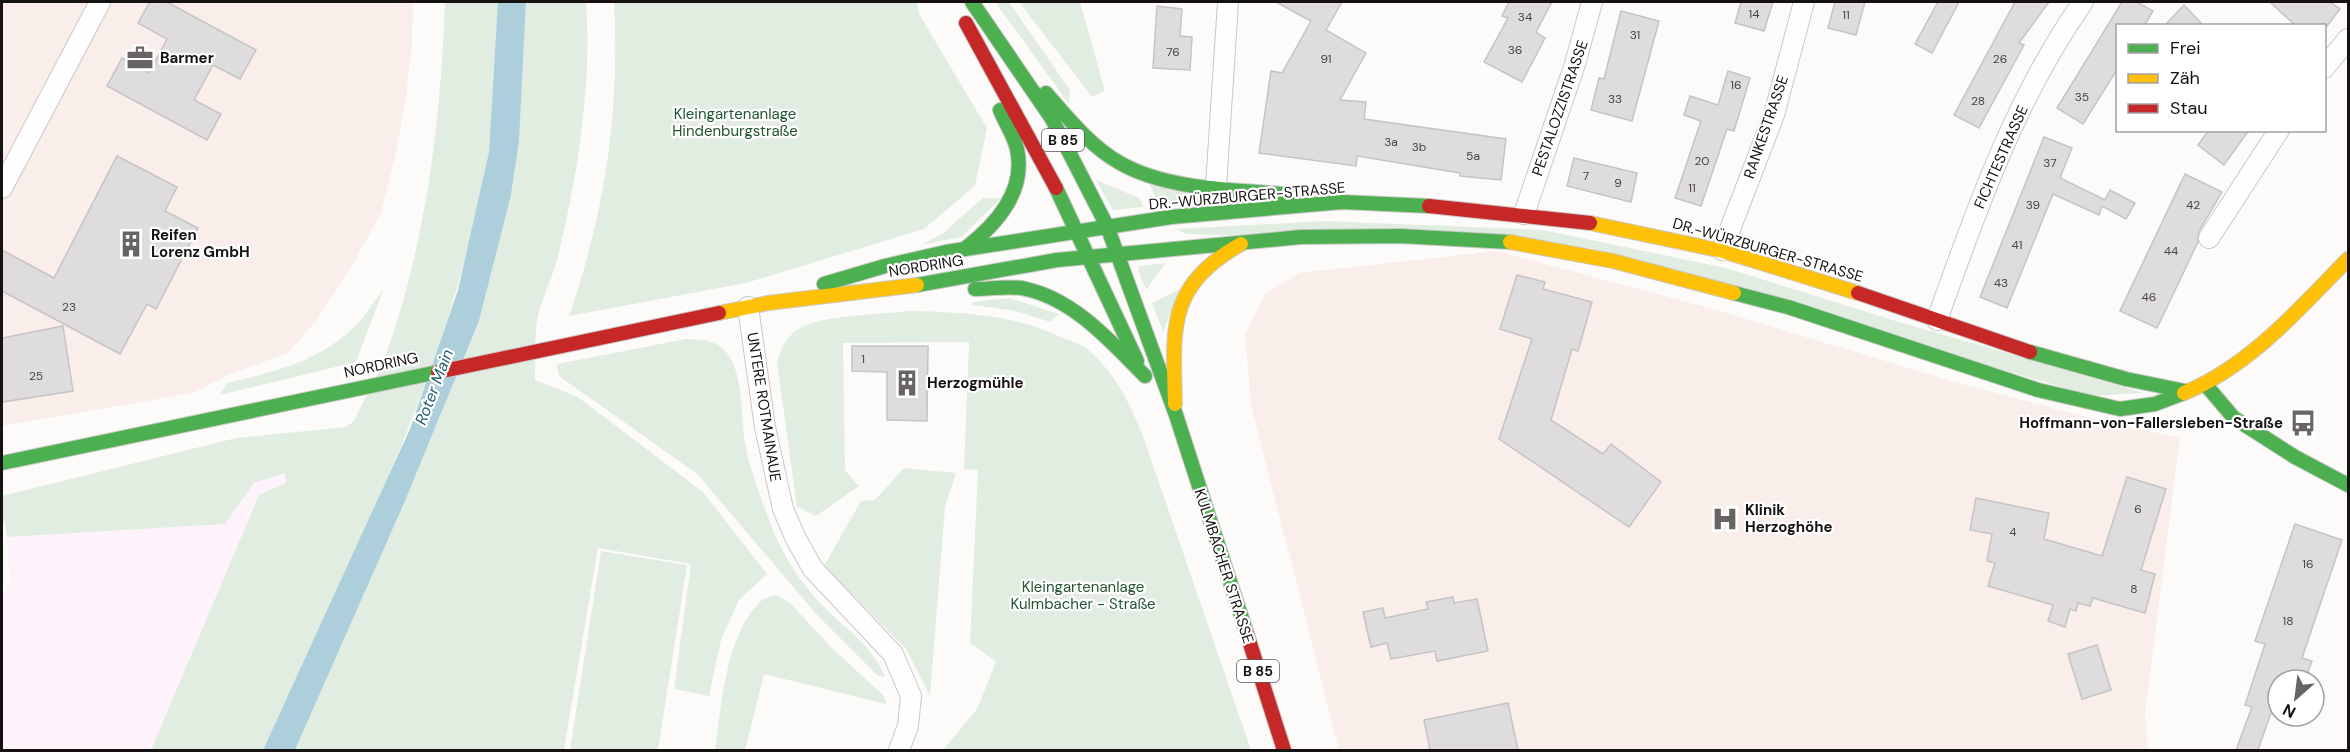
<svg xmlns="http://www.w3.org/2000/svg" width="2350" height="752" viewBox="0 0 2350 752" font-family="'DM Sans',sans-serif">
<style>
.built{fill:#f9eeea}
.industrial{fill:#fef2fb}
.green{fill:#e2ede2}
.water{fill:#adcfdb}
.building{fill:#dfdcdd;stroke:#c5c3c4;stroke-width:1.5}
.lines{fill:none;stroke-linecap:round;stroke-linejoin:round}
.street-casing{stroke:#cac8c6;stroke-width:22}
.fast-casing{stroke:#cac8c6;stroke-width:16}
.slow-casing{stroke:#cac8c6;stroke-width:16}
.jam-casing{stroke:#cac8c6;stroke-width:16}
.street{stroke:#fffefe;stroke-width:20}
.fast{stroke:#4caf50;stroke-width:14}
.slow{stroke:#ffc107;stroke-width:14}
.jam{stroke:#c62828;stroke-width:14}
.labels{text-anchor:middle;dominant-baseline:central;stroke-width:4.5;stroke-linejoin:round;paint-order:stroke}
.number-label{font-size:12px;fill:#484444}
.shield{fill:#fff;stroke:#5c5958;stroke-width:1.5}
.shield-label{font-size:14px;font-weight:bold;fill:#161211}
.poi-label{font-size:15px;font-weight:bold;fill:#161211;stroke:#fff;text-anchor:start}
.street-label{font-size:15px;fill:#161211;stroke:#fff}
.park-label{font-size:15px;fill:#21552d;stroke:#fff}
.water-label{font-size:16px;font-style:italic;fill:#1f5d71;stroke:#fff}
</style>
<rect width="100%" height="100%" fill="#fdfbfa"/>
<g class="built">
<polygon points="2,2 413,2 412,44 406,97 396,153 381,213 353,264 316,321 288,353 226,376 193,393 2,426"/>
<polygon points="1497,251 1717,310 1951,381 2125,427 2180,437 2145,713 2148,750 1339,750 1251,405 1245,334 1264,295 1299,273"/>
</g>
<polygon class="industrial" points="286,473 286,483 259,495 151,750 2,750 2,598 10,581 7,537 225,524 254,483"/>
<g class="green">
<path d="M 445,2 L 498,2 C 496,51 496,101 489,151 C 486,171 480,192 476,213 C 435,402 343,575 263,750 L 151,750 L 259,495 L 286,483 L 285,473 L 254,483 L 225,524 L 7,537 L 5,523 L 2,523 L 2,496 L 236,438 L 346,427 L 354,421 C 367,393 384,364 393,334 C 428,227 441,114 445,2 Z"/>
<path d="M 526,2 L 586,2 C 592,84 578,175 558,256 C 553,277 541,299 537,321 C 534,340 536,361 535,380 L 578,397 L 703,492 L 767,574 L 739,600 L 721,640 L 709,696 L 674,689 L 691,564 L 598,548 L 564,750 L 295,750 L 405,501 L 479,321 L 511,195 L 519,142 Z"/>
<path d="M 614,2 L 917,2 L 919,14 L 987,128 L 975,186 L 924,229 L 746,283 L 569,316 C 605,213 620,110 614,2 Z"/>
<polygon points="995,2 1009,2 1070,90 1069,104"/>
<polygon points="1019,2 1080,2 1105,91 1092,97"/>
<polygon points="1096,180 1139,198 1144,207 1113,210"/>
<polygon points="1150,185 1228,200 1158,205"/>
<polygon points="983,198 1001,198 961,237 921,245 942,234"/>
<polygon points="1325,221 1543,230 1726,268 1896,321 2144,393 2092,396 1590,248 1187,234 1176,229"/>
<polygon points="1166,263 1146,290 1138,270 1139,266"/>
<path d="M 384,288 L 356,362 L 220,395 L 227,383 C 273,372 318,362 353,328 C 365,317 374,301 384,288 Z"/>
<polygon points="1180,289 1163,332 1152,303"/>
<polygon points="1010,298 1059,314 1050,322 1015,311 973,305 972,302"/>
<path d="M 909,311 C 962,312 1013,314 1061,337 C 1069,340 1079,343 1086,348 C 1114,371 1130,403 1143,436 L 1251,750 L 943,750 L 977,709 L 996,662 L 970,643 L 978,470 L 964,469 L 969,342 L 843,343 L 845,470 L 859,486 L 816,516 L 797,507 L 777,363 C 780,352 783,342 792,334 C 811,314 881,315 909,311 Z"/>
<path d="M 686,339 C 701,339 717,340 727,353 C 745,377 740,419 746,447 C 750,470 760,495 768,517 C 780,551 800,584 826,609 C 847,630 875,648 885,677 L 878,676 L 818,616 L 697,474 L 559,376 L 557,364 Z"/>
<polygon points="904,468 956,473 945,507 930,696 906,649 824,566 861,501 875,500"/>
<polygon points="601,551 687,565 658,750 570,750"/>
<path d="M 776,595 L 789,602 L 832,648 L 884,696 L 886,704 L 764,674 L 745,750 L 715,750 C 722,705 725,636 760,602 C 763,598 771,597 776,595 Z"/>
</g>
<polygon class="water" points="498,2 526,2 519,142 511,195 479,321 405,501 295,750 263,750 410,429 458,290 489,152"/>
<g class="building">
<polygon points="150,2 167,2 256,50 240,79 213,65 194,100 221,114 207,140 107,86 122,58 149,73 167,39 138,23"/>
<polygon points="1276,2 1342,2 1326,30 1366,53 1340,100 1366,102 1364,119 1506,139 1501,180 1460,176 1460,173 1357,156 1356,166 1259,153 1271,71 1282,73 1311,21"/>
<polygon points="1509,2 1552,2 1536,32 1545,38 1522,82 1484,62 1508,18 1502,16"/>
<polygon points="1741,2 1773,2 1764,31 1735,23"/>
<polygon points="1835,2 1865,2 1856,35 1828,28"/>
<polygon points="1938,2 1959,2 1932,53 1915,44"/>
<polygon points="2015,2 2049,2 2019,43 2024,45 1979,128 1954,115"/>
<polygon points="2122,2 2137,2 2153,11 2144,26 2118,26 2118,68 2083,124 2057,108"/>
<polygon points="2270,2 2330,2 2340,9 2327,26 2296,26"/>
<polygon points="2184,5 2204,26 2164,26"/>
<polygon points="1157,6 1182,9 1180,36 1192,37 1190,70 1153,68"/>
<polygon points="1621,11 1659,21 1632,121 1591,110 1599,78 1604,79"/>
<polygon points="1728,71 1750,78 1734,131 1727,129 1701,206 1675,198 1701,121 1684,115 1690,96 1718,105"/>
<polygon points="2209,130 2249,130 2224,165 2198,145"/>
<polygon points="2044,137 2072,148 2060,178 2105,200 2110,190 2135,203 2126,219 2102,206 2099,215 2053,194 2007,308 1980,297"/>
<polygon points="117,156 177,187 165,211 198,228 156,309 147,304 120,354 2,291 2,250 54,278"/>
<polygon points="1574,158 1637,173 1631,202 1567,186"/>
<polygon points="2185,174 2222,192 2199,231 2198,242 2157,328 2120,311"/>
<polygon points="1517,275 1545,282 1543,289 1592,302 1578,351 1572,349 1551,420 1603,454 1611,444 1661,482 1629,527 1499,439 1532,339 1500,329"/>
<polygon points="63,326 73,391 2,402 2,338"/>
<polygon points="852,346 928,346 927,421 887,420 887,372 852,371"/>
<polygon points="2127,477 2166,489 2141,570 2155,574 2145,613 2093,598 2090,606 2078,603 2076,611 2070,609 2065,627 2048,621 2053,605 1988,586 1995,563 1987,561 1992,534 1970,530 1976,498 2049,513 2044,539 2102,556"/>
<polygon points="2295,524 2342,540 2302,658 2312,661 2305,680 2278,680 2278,716 2271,713 2258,750 2236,750 2252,707 2245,705 2265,644 2255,641"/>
<polygon points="1453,597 1454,603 1477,599 1488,651 1437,661 1435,651 1391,659 1387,643 1371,647 1363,612 1383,608 1385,618 1428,609 1426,602"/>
<polygon points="2097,645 2111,690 2082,699 2068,654"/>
<polygon points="1508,703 1518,750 1430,750 1424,720"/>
</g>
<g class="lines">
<g class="street-casing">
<g id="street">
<polyline points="2324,68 2348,39"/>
<polyline points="1216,186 1228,2"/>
<polyline points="2,188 100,2"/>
<polyline points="1524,214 1575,64 1592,2"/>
<polyline points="2209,238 2279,130"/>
<polyline points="1722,250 1774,115 1804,2"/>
<polyline points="748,307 765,427 783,509 796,539 813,569 893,654 911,696 908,726 899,750"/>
<path d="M 1937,320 C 1976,210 2016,97 2083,2"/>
</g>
</g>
<g class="fast-casing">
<g id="fast">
<polyline points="972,2 1052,119 1107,226 1176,415 1246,631"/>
<path d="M 1046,93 C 1068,118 1090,146 1120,163 C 1169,191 1237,189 1292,195"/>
<polyline points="1056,188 1137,361"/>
<path d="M 967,247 C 998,223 1026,190 1017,149 C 1014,135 1005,123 1000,110"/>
<polyline points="824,284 885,266 946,252 1171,217 1342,202 1429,206"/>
<polyline points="917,285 1057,260 1301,237 1400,236 1510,242"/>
<path d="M 975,289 C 992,289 1010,285 1026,289 C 1075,300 1111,342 1145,376"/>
<polyline points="1734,293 1788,307 2038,390 2120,409 2155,404 2184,393"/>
<polyline points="2030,352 2126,379 2185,391"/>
<polyline points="2205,384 2234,418 2295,457 2348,485"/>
<polyline points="2,463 438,372"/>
</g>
</g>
<g class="slow-casing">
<g id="slow">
<polyline points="1590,223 1723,251 1858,293"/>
<polyline points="1510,242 1613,261 1734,293"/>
<polyline points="719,313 768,303 917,285"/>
<path d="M 2184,393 C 2250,366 2299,309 2348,259"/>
<path d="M 1175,404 C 1173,327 1167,286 1241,244"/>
</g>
</g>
<g class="jam-casing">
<g id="jam">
<polyline points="966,23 1056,188"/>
<polyline points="1429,206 1590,223"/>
<polyline points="1858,293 2030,352"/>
<polyline points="438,372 719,313"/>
<polyline points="1246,631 1284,750"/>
</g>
</g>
<use href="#street" class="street"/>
<use href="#fast" class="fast"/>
<use href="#slow" class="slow"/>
<use href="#jam" class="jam"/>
</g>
<defs>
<g id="office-bare" transform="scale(2.07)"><path d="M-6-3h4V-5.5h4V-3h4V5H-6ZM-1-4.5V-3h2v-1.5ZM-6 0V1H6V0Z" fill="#676463" stroke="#fff" stroke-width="2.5" paint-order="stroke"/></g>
<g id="building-bare" transform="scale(2.07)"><path d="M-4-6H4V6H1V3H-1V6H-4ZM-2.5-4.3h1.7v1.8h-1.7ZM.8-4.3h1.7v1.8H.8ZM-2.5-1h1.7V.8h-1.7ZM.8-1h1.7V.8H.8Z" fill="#676463" stroke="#fff" stroke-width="2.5" paint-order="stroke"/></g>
<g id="bus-bare" transform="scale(2.07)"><path d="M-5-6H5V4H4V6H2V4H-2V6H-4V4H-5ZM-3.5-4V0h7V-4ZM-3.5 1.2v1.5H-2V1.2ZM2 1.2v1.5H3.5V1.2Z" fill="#676463" stroke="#fff" stroke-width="2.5" paint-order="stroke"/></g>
<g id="hospital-bare" transform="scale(2.07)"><path d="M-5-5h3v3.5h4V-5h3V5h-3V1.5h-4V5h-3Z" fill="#676463" stroke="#fff" stroke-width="2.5" paint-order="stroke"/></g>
</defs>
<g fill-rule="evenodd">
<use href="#office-bare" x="140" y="58"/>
<use href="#building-bare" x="131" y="244"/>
<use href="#building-bare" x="907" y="383"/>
<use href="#bus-bare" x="2303" y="423"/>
<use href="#hospital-bare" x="1725" y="519"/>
</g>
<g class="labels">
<g class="number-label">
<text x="1754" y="14">14</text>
<text x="1846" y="15">11</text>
<text x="1525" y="17">34</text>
<text x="1635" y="35">31</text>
<text x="1515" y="50">36</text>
<text x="1173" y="52">76</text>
<text x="1326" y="59">91</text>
<text x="2000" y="59">26</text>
<text x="1736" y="85">16</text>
<text x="2082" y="97">35</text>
<text x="1615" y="99">33</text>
<text x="1978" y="101">28</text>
<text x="1391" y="142">3a</text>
<text x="1419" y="147">3b</text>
<text x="1473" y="156">5a</text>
<text x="1702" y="161">20</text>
<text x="2050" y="163">37</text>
<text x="1586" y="176">7</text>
<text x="1618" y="183">9</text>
<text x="1692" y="188">11</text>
<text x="2033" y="205">39</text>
<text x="2193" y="205">42</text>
<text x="2017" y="245">41</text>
<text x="2171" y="251">44</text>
<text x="2001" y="283">43</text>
<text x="2149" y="297">46</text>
<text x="69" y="307">23</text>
<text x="863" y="359">1</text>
<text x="36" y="376">25</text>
<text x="2138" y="509">6</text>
<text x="2013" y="532">4</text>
<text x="2308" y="564">16</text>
<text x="2134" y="589">8</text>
<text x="2288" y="621">18</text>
</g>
<g class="shield">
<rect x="1042" y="129" width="42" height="22" rx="4.5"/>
<rect x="1237" y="660" width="42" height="22" rx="4.5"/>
</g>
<g class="shield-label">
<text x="1063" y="140">B 85</text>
<text x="1258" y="671">B 85</text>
</g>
<g class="poi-label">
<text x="160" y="58">Barmer</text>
<text x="151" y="235">Reifen<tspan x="151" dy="17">Lorenz GmbH</tspan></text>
<text x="927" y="383">Herzogmühle</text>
<text x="2283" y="423" text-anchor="end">Hoffmann-von-Fallersleben-Straße</text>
<text x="1745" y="510">Klinik<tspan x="1745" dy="17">Herzoghöhe</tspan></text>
</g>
<g class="street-label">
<text transform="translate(1560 108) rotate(-71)">PESTALOZZISTRASSE</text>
<text transform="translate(1766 127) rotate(-71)">RANKESTRASSE</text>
<text transform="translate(2001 157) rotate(-66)">FICHTESTRASSE</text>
<text transform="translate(1247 196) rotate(-5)">DR.-WÜRZBURGER-STRASSE</text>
<text transform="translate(1768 250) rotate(16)">DR.-WÜRZBURGER-STRASSE</text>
<text transform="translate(926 266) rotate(-9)">NORDRING</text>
<text transform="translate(381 365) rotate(-12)">NORDRING</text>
<text transform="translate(764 407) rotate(81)">UNTERE ROTMAINAUE</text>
<text transform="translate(1224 566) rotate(72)">KULMBACHER STRASSE</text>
</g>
<g class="park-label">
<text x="735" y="114">Kleingartenanlage<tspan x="735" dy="17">Hindenburgstraße</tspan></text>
<text x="1083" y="587">Kleingartenanlage<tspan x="1083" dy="17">Kulmbacher - Straße</tspan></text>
</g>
<g class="water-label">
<text transform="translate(434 387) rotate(-69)">Roter Main</text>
</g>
</g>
<rect width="2350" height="752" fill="none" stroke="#161211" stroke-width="6"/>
<rect x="2116" y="24" width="210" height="108" fill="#ffffff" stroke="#a2a0a0" stroke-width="1.5"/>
<rect x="2128" y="44" width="30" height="9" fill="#4caf50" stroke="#a2a0a0" stroke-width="1.5"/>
<text x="2170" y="54" font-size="18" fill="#161211">Frei</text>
<rect x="2128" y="74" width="30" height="9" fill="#ffc107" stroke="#a2a0a0" stroke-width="1.5"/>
<text x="2170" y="84" font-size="18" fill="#161211">Zäh</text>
<rect x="2128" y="104" width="30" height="9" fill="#c62828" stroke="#a2a0a0" stroke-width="1.5"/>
<text x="2170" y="114" font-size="18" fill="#161211">Stau</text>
<g transform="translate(2296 698) rotate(208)"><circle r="28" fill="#ffffff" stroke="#a2a0a0" stroke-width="1.5"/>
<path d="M0-4.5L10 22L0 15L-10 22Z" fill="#676463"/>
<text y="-9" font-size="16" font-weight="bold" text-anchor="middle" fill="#161211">N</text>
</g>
</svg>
